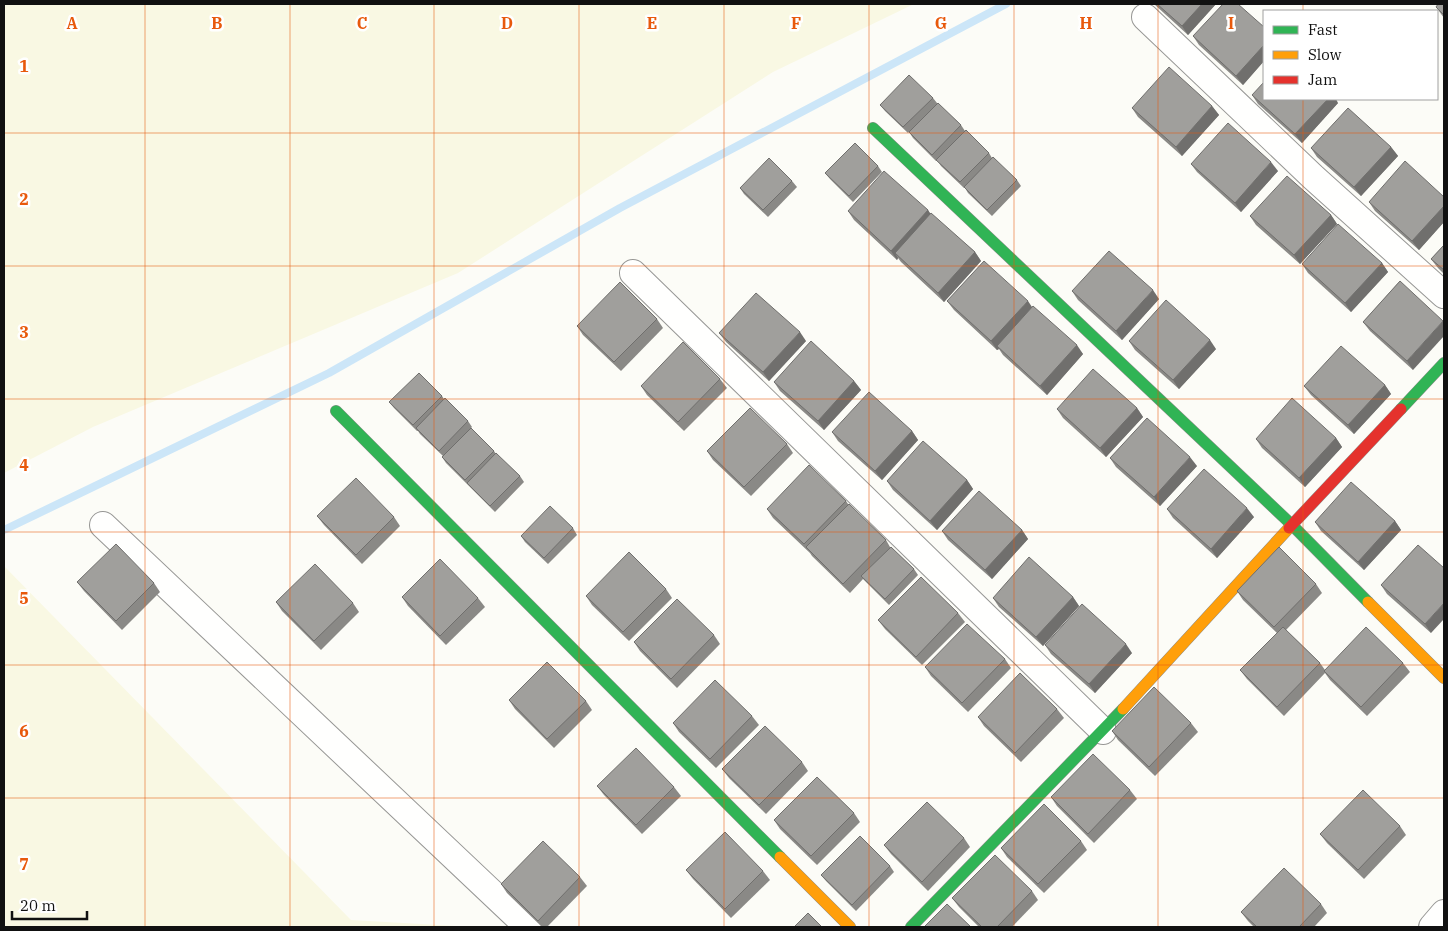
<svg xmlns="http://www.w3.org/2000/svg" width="1448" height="931" viewBox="0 0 1448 931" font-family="'IBM Plex Serif',serif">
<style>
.farmland{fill:#f9f8e3}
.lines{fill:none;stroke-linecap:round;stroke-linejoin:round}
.stream{stroke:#cce6f8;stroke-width:8}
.street-casing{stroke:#979795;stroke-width:28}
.fast-casing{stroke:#8d8d8b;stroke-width:12}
.slow-casing{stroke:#8d8d8b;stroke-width:12}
.jam-casing{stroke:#8d8d8b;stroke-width:12}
.street{stroke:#fffffe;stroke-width:26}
.fast{stroke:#30b455;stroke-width:11}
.slow{stroke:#ff9f0a;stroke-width:11}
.jam{stroke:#e5322d;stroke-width:11}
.wall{fill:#8a8986}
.shaded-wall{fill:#706f6d}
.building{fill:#a09f9c;stroke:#706f6d}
.grid{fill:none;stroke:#e8590c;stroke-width:1;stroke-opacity:0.55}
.grid-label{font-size:16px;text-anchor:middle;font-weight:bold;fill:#e8590c;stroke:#fff;stroke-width:5;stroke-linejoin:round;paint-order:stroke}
</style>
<rect width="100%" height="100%" fill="#fcfcf7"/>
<g class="farmland">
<polygon points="4,4 914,4 773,72 458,273 93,427 4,473"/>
<polygon points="4,566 351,920 473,927 4,927"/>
</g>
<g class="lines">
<polyline class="stream" points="4,530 329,373 620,208 1006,4"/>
<g class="street-casing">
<g id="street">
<polyline points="1145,17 1313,177 1444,295"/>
<polyline points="633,273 1103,731"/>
<polyline points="103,525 528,927"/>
<polyline points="1432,927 1444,913"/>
</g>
</g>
<g class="fast-casing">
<g id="fast">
<polyline points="873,128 1292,525 1368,602"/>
<polyline points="1401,409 1444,363"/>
<polyline points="336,411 780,857"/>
<polyline points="911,927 1123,709"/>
</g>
</g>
<g class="slow-casing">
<g id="slow">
<polyline points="1368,602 1444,678"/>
<polyline points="1123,709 1289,528"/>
<polyline points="780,857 850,927"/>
</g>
</g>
<g class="jam-casing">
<polyline id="jam" points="1289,528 1401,409"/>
</g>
<use href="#street" class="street"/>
<use href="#fast" class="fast"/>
<use href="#slow" class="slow"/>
<use href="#jam" class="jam"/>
</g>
<g class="wall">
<polygon points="1154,4 1216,4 1188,35"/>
<polygon points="1444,4 1444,18 1436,7"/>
<polygon points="1264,27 1264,61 1243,85 1199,45 1193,36"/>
<polygon points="1252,95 1338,103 1302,143 1258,104"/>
<polygon points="933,98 937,103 961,125 965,131 989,153 992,158 1017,180 1021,186 992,216 968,193 965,188 964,188 941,166 937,160 936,161 913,138 909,132 908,133 885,111 880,105"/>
<polygon points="1212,106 1219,115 1182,156 1138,117 1132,108"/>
<polygon points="1391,147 1398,156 1361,196 1317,157 1311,148"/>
<polygon points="1191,164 1278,171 1241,212 1197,172"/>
<polygon points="878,166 882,172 853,202 830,179 825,173"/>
<polygon points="792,181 797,187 768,217 744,194 740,188"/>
<polygon points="1444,197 1444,222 1419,250 1375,211 1369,202"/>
<polygon points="928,210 930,214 975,252 981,261 944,302 901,262 898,258 897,260 854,220 848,211"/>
<polygon points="1331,215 1337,224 1300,264 1256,225 1250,216"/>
<polygon points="1444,245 1444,274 1438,268 1431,259"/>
<polygon points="1382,263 1388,272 1351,312 1308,273 1302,264"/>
<polygon points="1400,281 1413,370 1370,331 1363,322"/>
<polygon points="1072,291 1159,299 1122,340 1078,300"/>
<polygon points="947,301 1032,307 1083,354 1047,395 1003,355 999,349 997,350 954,310"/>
<polygon points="657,319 663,328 621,371 583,335 577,326"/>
<polygon points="719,333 806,341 769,381 726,342"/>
<polygon points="1129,341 1216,349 1179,389 1135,350"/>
<polygon points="720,379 727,388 684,431 647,395 641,386"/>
<polygon points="854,381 861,390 824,430 780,391 774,382"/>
<polygon points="1385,385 1391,394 1354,434 1311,395 1304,386"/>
<polygon points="442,396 444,399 468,421 472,427 471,428 494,451 496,454 520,476 524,482 495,512 446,463 442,457 443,456 420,434 418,431 417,431 394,408 389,402"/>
<polygon points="1137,408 1143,417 1106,457 1063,418 1057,409"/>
<polygon points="912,431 918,440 882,480 838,441 832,432"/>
<polygon points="1336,438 1342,447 1305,487 1262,448 1256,439"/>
<polygon points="787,444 793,453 751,496 713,460 707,451"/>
<polygon points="1110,458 1197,466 1160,506 1116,467"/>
<polygon points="967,480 973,489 937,530 893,490 887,481"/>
<polygon points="846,501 848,504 886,540 890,547 914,569 918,575 889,605 863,579 850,593 812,556 810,553 773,518 767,509"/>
<polygon points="1167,509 1254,517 1217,558 1173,518"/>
<polygon points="317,516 394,517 400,526 362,564 324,525"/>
<polygon points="1395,521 1401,530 1364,570 1321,531 1315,522"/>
<polygon points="573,528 577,535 548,564 525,542 521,536"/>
<polygon points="1022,530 1028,539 992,579 948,540 942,531"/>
<polygon points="1418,545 1431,633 1387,594 1381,585"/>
<polygon points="77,582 154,583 160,592 122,630 84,591"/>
<polygon points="1316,584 1322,593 1286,630 1320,663 1325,670 1403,663 1410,672 1367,716 1330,680 1325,673 1284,716 1247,679 1240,670 1277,633 1243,600 1237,591"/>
<polygon points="666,589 672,598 629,641 592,605 586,596"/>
<polygon points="402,597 478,598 485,607 446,645 408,606"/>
<polygon points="1073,597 1079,606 1043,646 999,607 993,598"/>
<polygon points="276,602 353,603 359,612 321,650 282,611"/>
<polygon points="958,613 965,622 922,665 885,629 878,620"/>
<polygon points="714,635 720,644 677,688 640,651 634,642"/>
<polygon points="1045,645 1132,653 1095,693 1051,654"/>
<polygon points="1005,659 1011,668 968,712 931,676 925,667"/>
<polygon points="509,700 586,701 592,710 554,748 515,709"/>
<polygon points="1057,709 1064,718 1021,762 984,726 978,717"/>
<polygon points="752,716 759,725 716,768 679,732 673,723"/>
<polygon points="1191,723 1198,732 1155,776 1118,740 1112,731"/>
<polygon points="802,762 808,771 766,814 729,778 722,769"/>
<polygon points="597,786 674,787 681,796 642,834 604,795"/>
<polygon points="1130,790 1137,799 1094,843 1057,806 1051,797"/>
<polygon points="854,813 860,822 817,865 780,829 774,820"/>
<polygon points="1400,826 1406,835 1364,879 1327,843 1320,834"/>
<polygon points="964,838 970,847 928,891 891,854 884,845"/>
<polygon points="1081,841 1087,850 1044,893 1007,857 1001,848"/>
<polygon points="890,866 894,872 856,911 826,881 821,875"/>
<polygon points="686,870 763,871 770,880 731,918 693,879"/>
<polygon points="580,877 587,886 547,927 542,927 507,893 501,884"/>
<polygon points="1032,891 1038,900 1012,927 979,927 959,907 952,898"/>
<polygon points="1321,904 1327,913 1314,927 1254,927 1248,921 1241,912"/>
</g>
<g class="shaded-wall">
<polygon points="1202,4 1216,4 1188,35 1182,26"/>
<polygon points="1264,45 1264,61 1243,85 1236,76"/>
<polygon points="1328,99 1336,99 1338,103 1302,143 1295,134"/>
<polygon points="1212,106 1219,115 1182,156 1176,147"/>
<polygon points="1391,147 1398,156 1361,196 1354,187"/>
<polygon points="1271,162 1278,171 1241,212 1235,203"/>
<polygon points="1444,206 1444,222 1419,250 1412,241"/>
<polygon points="928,210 934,219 895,253 898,258 897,260 891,251"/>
<polygon points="1331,215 1337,224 1300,264 1294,255"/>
<polygon points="975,252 981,261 944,302 938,293"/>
<polygon points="1382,263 1388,272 1351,312 1345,303"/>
<polygon points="1153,290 1159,299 1122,340 1116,331"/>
<polygon points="1028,301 1034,310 997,346 999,349 997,350 991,341"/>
<polygon points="1443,321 1444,322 1444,336 1413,370 1407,361"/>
<polygon points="800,332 806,341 769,381 763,372"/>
<polygon points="1210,340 1216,349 1179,389 1173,380"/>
<polygon points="1077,345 1083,354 1047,395 1040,386"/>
<polygon points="854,381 861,390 824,430 818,421"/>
<polygon points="1385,385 1391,394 1354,434 1348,425"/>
<polygon points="1137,408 1143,417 1106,457 1100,448"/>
<polygon points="912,431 918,440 882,480 875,471"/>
<polygon points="1336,438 1342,447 1305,487 1299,478"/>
<polygon points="1190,457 1197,466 1160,506 1154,497"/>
<polygon points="967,480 973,489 937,530 930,521"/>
<polygon points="1247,508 1254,517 1217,558 1211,549"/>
<polygon points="1395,521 1401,530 1364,570 1358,562"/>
<polygon points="1022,530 1028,539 992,579 985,570"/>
<polygon points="1073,597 1079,606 1043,646 1036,637"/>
<polygon points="1444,603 1444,619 1431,633 1425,624"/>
<polygon points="1126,644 1132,653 1095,693 1089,684"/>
</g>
<g class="building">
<polygon points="1157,4 1202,4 1182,26"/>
<polygon points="1223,4 1238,4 1264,27 1264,45 1236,76 1193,36"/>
<polygon points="1438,4 1444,4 1444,15 1436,7"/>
<polygon points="1169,67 1212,106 1176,147 1132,108"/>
<polygon points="909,75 933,98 903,127 880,105"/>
<polygon points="1264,82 1264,99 1328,99 1295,134 1252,95"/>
<polygon points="938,103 961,125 932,155 909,132"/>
<polygon points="1348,108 1391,147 1354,187 1311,148"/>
<polygon points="1228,123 1271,162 1235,203 1191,164"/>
<polygon points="966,130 989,153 960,182 936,160"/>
<polygon points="855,143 878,166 849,196 825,173"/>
<polygon points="993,157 1017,180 987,210 964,187"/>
<polygon points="769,158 792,181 763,210 740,188"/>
<polygon points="1405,161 1444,197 1444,206 1412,241 1369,202"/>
<polygon points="884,171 928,210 891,251 848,211"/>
<polygon points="1287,176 1331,215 1294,255 1250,216"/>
<polygon points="931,213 975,252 938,293 895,253"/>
<polygon points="1338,224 1382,263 1345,303 1302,264"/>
<polygon points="1444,245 1444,270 1431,259"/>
<polygon points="1109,251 1153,290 1116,331 1072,291"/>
<polygon points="984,261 1028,301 991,341 947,301"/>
<polygon points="1400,281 1443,321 1407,361 1363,322"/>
<polygon points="620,282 657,319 614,362 577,326"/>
<polygon points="756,293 800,332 763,372 719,333"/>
<polygon points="1166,300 1210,340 1173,380 1129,341"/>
<polygon points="1033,306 1077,345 1040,386 997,346"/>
<polygon points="811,341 854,381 818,421 774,382"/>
<polygon points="683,342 720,379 678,422 641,386"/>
<polygon points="1341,346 1385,385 1348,425 1304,386"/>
<polygon points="1093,369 1137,408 1100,448 1057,409"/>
<polygon points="419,373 442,396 413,425 389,402"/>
<polygon points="869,392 912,431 875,471 832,432"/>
<polygon points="445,398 468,421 439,451 416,428"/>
<polygon points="1292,398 1336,438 1299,478 1256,439"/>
<polygon points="750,408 787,444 744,487 707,451"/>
<polygon points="1147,418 1190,457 1154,497 1110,458"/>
<polygon points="471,428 494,451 465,480 442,457"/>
<polygon points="923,441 967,480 930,521 887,481"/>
<polygon points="496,453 520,476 490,506 467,483"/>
<polygon points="809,465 846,501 804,544 767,509"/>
<polygon points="1204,469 1247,508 1211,549 1167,509"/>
<polygon points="356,478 394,517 356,555 317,516"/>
<polygon points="1351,482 1395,521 1358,562 1315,522"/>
<polygon points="979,491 1022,530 985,570 942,531"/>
<polygon points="849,504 886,540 843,584 806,547"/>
<polygon points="550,506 573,528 544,558 521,536"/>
<polygon points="116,544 154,583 116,621 77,582"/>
<polygon points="1418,545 1444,568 1444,603 1425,624 1381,585"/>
<polygon points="891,547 914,569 885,599 861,576"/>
<polygon points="1279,547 1316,584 1274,627 1237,591"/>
<polygon points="629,552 666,589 623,632 586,596"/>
<polygon points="1029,557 1073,597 1036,637 993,598"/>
<polygon points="440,559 478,598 440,636 402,597"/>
<polygon points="315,564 353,603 314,641 276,602"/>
<polygon points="921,577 958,613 916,657 878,620"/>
<polygon points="677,599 714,635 671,679 634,642"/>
<polygon points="1082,604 1126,644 1089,684 1045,645"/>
<polygon points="967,624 1005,659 962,703 925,667"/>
<polygon points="1283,627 1320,663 1277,707 1240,670"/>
<polygon points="1366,627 1403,663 1361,707 1324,671"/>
<polygon points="547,662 586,701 547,739 509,700"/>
<polygon points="1020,673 1057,709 1015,753 978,717"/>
<polygon points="715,680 752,716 710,759 673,723"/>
<polygon points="1154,687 1191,723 1149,767 1112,731"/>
<polygon points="765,726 802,762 759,805 722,769"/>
<polygon points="636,748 674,787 636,825 597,786"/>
<polygon points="1093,754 1130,790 1088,834 1051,797"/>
<polygon points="817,777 854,813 811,856 774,820"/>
<polygon points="1363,790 1400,826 1358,870 1320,834"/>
<polygon points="927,802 964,838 922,882 884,845"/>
<polygon points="1044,804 1081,841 1038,884 1001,848"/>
<polygon points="725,832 763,871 725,909 686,870"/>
<polygon points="860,836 890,866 852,905 821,875"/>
<polygon points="543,841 580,877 538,921 501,884"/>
<polygon points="995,855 1032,891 997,927 982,927 952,898"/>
<polygon points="1284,868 1321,904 1299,927 1257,927 1241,912"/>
<polygon points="947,904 971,927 924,927"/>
<polygon points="808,913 822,927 794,927"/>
</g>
<path class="grid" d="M 145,4 L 145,927M 290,4 L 290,927M 434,4 L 434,927M 579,4 L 579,927M 724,4 L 724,927M 869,4 L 869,927M 1014,4 L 1014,927M 1158,4 L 1158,927M 1303,4 L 1303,11M 1303,99 L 1303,927M 4,133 L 1444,133M 4,266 L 1444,266M 4,399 L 1444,399M 4,532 L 1444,532M 4,665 L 1444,665M 4,798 L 1444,798"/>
<g class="grid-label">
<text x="72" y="29">A</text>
<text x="217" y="29">B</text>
<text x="362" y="29">C</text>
<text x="507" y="29">D</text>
<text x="652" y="29">E</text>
<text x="796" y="29">F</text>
<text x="941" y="29">G</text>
<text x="1086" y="29">H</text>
<text x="1231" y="29">I</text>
<text x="24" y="72">1</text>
<text x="24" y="205">2</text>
<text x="24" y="338">3</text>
<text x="24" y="471">4</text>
<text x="24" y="604">5</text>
<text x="24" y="737">6</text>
<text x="24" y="870">7</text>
</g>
<rect width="1448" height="931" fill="none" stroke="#111111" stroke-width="10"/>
<rect x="1263" y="10" width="175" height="90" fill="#ffffff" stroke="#a0a0a0"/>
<rect x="1273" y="26" width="25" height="8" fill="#30b455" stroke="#a0a0a0"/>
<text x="1308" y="35" font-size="15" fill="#111111">Fast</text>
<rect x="1273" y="51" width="25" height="8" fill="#ff9f0a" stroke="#a0a0a0"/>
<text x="1308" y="60" font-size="15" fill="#111111">Slow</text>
<rect x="1273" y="76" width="25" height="8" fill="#e5322d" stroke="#a0a0a0"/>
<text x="1308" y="85" font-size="15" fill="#111111">Jam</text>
<path d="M12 911v8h75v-8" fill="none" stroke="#111111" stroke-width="2.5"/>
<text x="20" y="911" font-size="15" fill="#111111" stroke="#ffffff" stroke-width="4" paint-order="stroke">20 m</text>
</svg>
